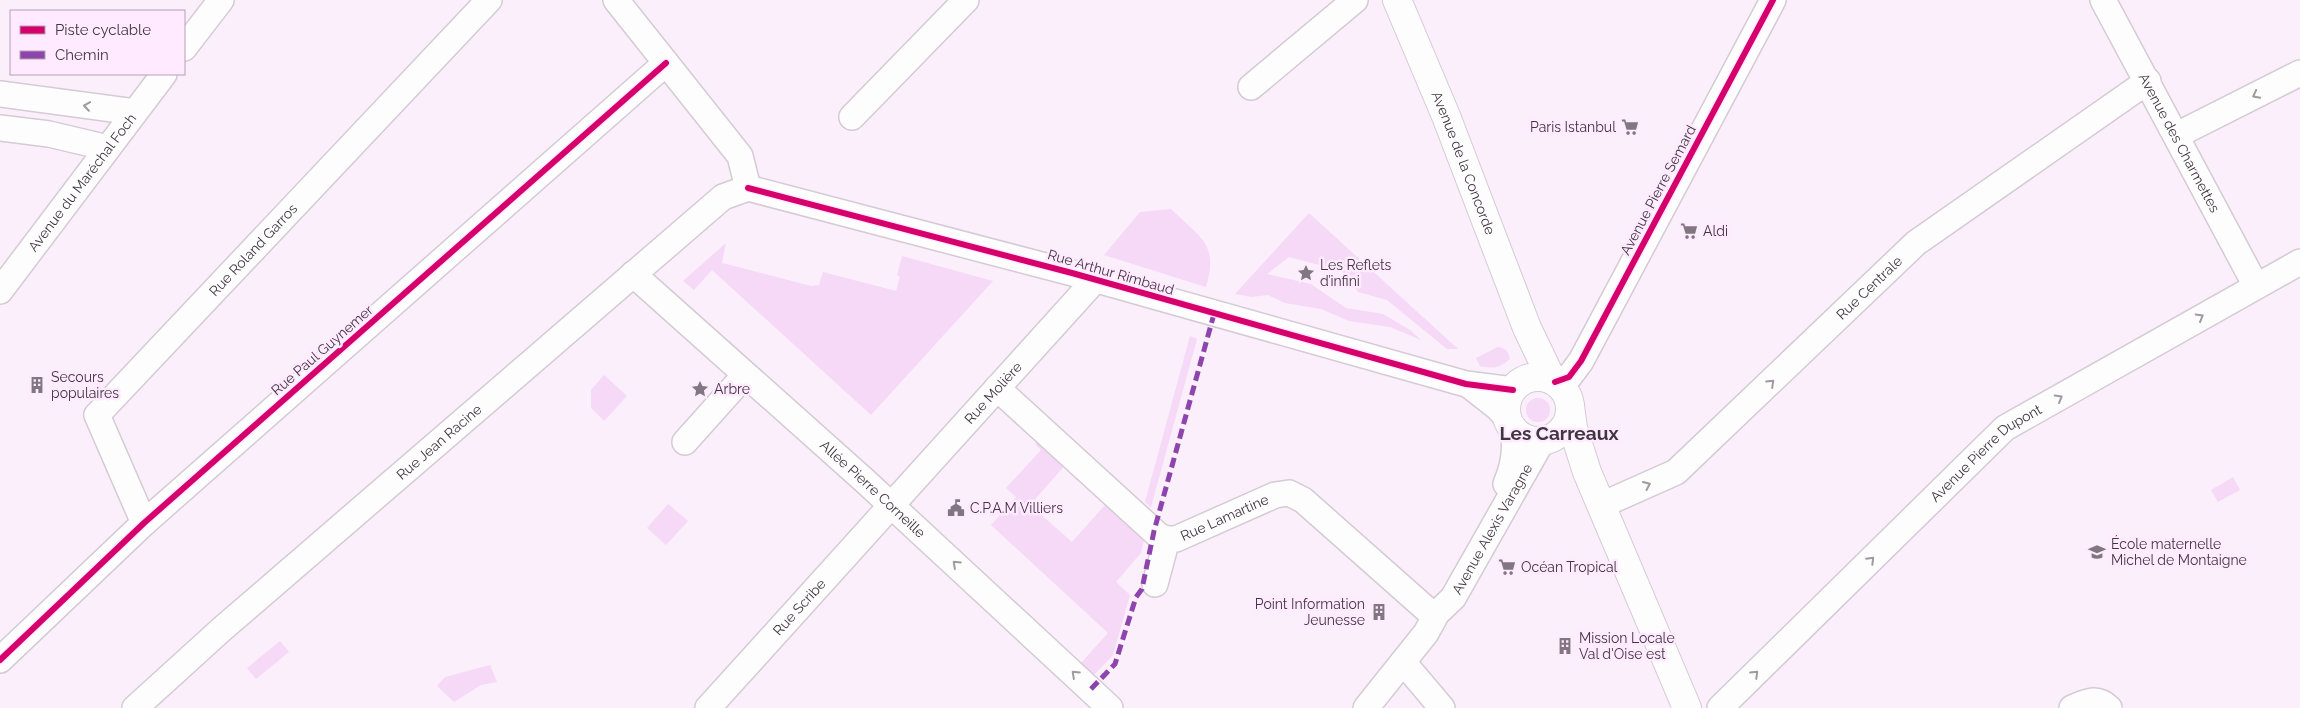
<svg xmlns="http://www.w3.org/2000/svg" width="2300" height="708" viewBox="0 0 2300 708" font-family="Raleway,sans-serif">
<style>
.green{fill:#f6d8f7}
.lines{fill:none;stroke-linecap:round;stroke-linejoin:round}
.minor-casing{stroke:#d4cbd4;stroke-width:28}
.secondary-casing{stroke:#d4cbd4;stroke-width:30}
.minor{stroke:#fefdfe;stroke-width:25}
.secondary{stroke:#fefdfe;stroke-width:28}
.quiet{stroke:#8e44ad;stroke-width:5;stroke-dasharray:10 5;stroke-linecap:butt}
.cycleway-casing{stroke:#ffeaff;stroke-width:9}
.cycleway{stroke:#d6006c;stroke-width:6}
.oneway{stroke:#9e9a9e}
.labels{text-anchor:middle;dominant-baseline:central;stroke-width:5;stroke-linejoin:round;paint-order:stroke}
.poi-label{font-size:14px;fill:#3f373f;stroke:#ffeaff;text-anchor:start}
.street-label{font-size:14px;fill:#3f373f;stroke:#ffeaff}
.district-label{font-size:19px;font-weight:bold;fill:#3f373f;stroke:#ffeaff}
</style>
<rect width="100%" height="100%" fill="#faeffa"/>
<g class="green">
<path d="M 1171,209 C 1200,238 1219,243 1206,287 L 1104,255 L 1140,212 Z"/>
<polygon points="1309,213 1458,349 1447,349 1387,300 1358,292 1342,271 1289,257 1267,274 1311,284 1346,308 1383,314 1410,330 1421,340 1390,327 1349,321 1321,309 1285,303 1268,295 1251,297 1235,294"/>
<polygon points="726,243 722,263 811,286 819,285 823,272 896,291 900,277 897,275 902,256 993,281 871,415 712,270 694,290 683,281"/>
<polygon points="1190,336 1197,339 1151,507 1145,502"/>
<path d="M 1498,347 C 1506,348 1508,351 1510,359 C 1499,368 1494,369 1480,366 L 1476,358 Z"/>
<polygon points="604,375 627,396 604,421 591,408 591,390"/>
<circle cx="1538" cy="410" r="12"/>
<polygon points="1040,439 1067,463 1030,505 1072,542 1105,505 1144,539 1141,553 1116,582 1130,595 1113,655 1094,675 1081,663 1108,633 991,525 1016,497 1006,488 1041,450 1035,444"/>
<polygon points="2233,477 2240,490 2218,502 2211,490"/>
<polygon points="668,504 688,521 666,545 647,528"/>
<polygon points="280,641 289,652 256,679 247,668"/>
<polygon points="490,665 497,682 481,685 454,702 437,686 445,677"/>
</g>
<g class="lines">
<g class="minor-casing">
<g id="minor">
<polyline points="616,0 740,156 748,188"/>
<path id="s1" d="M 2103,0 L 2256,286"/>
<polyline points="184,48 221,0"/>
<polyline points="1251,87 1355,0"/>
<polyline points="0,94 135,112"/>
<polyline points="852,117 966,0"/>
<polyline points="0,128 49,134 108,148"/>
<polyline points="2177,135 2300,73"/>
<polyline points="748,188 1072,273 1466,384 1513,390"/>
<path id="s2" d="M 633,274 L 865,481 L 1110,708"/>
<path id="s3" d="M 0,291 L 164,74"/>
<polyline points="1555,382 1569,377 1581,361 1773,0"/>
<polyline points="1470,386 1498,408 1508,419"/>
<path id="s4" d="M 997,388 L 1159,536 L 1167,539 L 1176,539 L 1275,495 L 1289,493 L 1303,500 L 1434,616"/>
<polyline points="685,442 745,375"/>
<path d="M 1506,484 C 1514,465 1518,445 1511,425"/>
<path id="s5" d="M 1602,505 L 1676,472 L 1916,243 L 2148,81"/>
<path id="s6" d="M 144,523 L 97,415 L 489,0"/>
<polyline points="1155,584 1167,539"/>
<polyline points="0,660 144,523 666,63"/>
<polyline points="1403,662 1442,708"/>
<path id="s7" d="M 135,708 L 222,629 L 723,197 L 748,188"/>
<path id="s8" d="M 708,708 L 1095,280"/>
<path id="s9" d="M 1366,708 L 1426,633 L 1437,613 L 1453,598 L 1542,441"/>
<path id="s10" d="M 1720,708 L 2005,428 L 2300,262"/>
<path d="M 2072,708 C 2087,702 2097,696 2109,708"/>
</g>
</g>
<g class="secondary-casing">
<g id="secondary">
<path id="s11" d="M 1397,0 L 1446,116 L 1527,328 L 1552,380"/>
<circle cx="1538" cy="409" r="32"/>
<polyline points="1570,406 1573,428 1587,472 1687,708"/>
</g>
</g>
<use href="#minor" class="minor"/>
<use href="#secondary" class="secondary"/>
<polyline class="quiet" points="1091,689 1115,664 1136,597 1142,589 1154,531 1214,314"/>
<g class="cycleway-casing">
<g id="cycleway">
<polyline points="748,188 1072,273 1466,384 1513,390"/>
<polyline points="1555,382 1569,377 1581,361 1773,0"/>
<polyline points="0,660 144,523 666,63"/>
</g>
</g>
<use href="#cycleway" class="cycleway"/>
</g>
<defs><path id="oneway-chevron" d="M-2-3.5L2.5 0L-2 3.5" fill="none" stroke-width="1.6" stroke-linecap="round" stroke-linejoin="round" transform="scale(1.25)"/></defs>
<g class="oneway">
<use href="#oneway-chevron" transform="translate(2256 95) rotate(153)"/>
<use href="#oneway-chevron" transform="translate(87 106) rotate(-172)"/>
<use href="#oneway-chevron" transform="translate(2200 317) rotate(-30)"/>
<use href="#oneway-chevron" transform="translate(1771 383) rotate(-43)"/>
<use href="#oneway-chevron" transform="translate(2059 398) rotate(-30)"/>
<use href="#oneway-chevron" transform="translate(1647 485) rotate(-24)"/>
<use href="#oneway-chevron" transform="translate(1871 560) rotate(-45)"/>
<use href="#oneway-chevron" transform="translate(956 564) rotate(-137)"/>
<use href="#oneway-chevron" transform="translate(1075 674) rotate(-137)"/>
<use href="#oneway-chevron" transform="translate(1755 674) rotate(-44)"/>
</g>
<defs>
<g id="supermarket-bare" transform="scale(1.35)"><path d="M-6-5.5h2.5l.6 2H6L4.5 2H-2.5L-4.4-4H-6ZM-1.5 3.2a1.3 1.3 0 1 0 .1 0ZM3 3.2a1.3 1.3 0 1 0 .1 0Z" fill="#807780" stroke="#ffeaff" stroke-width="2.5" paint-order="stroke"/></g>
<g id="sight-bare" transform="scale(1.35)"><path d="M0-6L1.8-2.2L6-1.7L2.9 1.2L3.7 5.4L0 3.3L-3.7 5.4L-2.9 1.2L-6-1.7L-1.8-2.2Z" fill="#807780" stroke="#ffeaff" stroke-width="2.5" paint-order="stroke"/></g>
<g id="building-bare" transform="scale(1.35)"><path d="M-4-6H4V6H1V3H-1V6H-4ZM-2.5-4.3h1.7v1.8h-1.7ZM.8-4.3h1.7v1.8H.8ZM-2.5-1h1.7V.8h-1.7ZM.8-1h1.7V.8H.8Z" fill="#807780" stroke="#ffeaff" stroke-width="2.5" paint-order="stroke"/></g>
<g id="civic-bare" transform="scale(1.35)"><path d="M-.6-6.5H3V-4.5H.6V-3L4-1V1h2V6H-6V1h2V-1L-.6-3ZM-1.2 2.5V6h2.4V2.5Z" fill="#807780" stroke="#ffeaff" stroke-width="2.5" paint-order="stroke"/></g>
<g id="school-bare" transform="scale(1.35)"><path d="M0-5L7-2L0 1L-7-2ZM-4 1L0 2.5L4 1V4Q0 6-4 4Z" fill="#807780" stroke="#ffeaff" stroke-width="2.5" paint-order="stroke"/></g>
</defs>
<g fill-rule="evenodd">
<use href="#supermarket-bare" x="1630" y="127"/>
<use href="#supermarket-bare" x="1689" y="231"/>
<use href="#sight-bare" x="1306" y="273"/>
<use href="#building-bare" x="37" y="385"/>
<use href="#sight-bare" x="700" y="389"/>
<use href="#civic-bare" x="956" y="508"/>
<use href="#school-bare" x="2097" y="552"/>
<use href="#supermarket-bare" x="1507" y="567"/>
<use href="#building-bare" x="1379" y="612"/>
<use href="#building-bare" x="1565" y="646"/>
</g>
<g class="labels">
<g class="poi-label">
<text x="1616" y="127" text-anchor="end">Paris Istanbul</text>
<text x="1703" y="231">Aldi</text>
<text x="1320" y="265">Les Reflets<tspan x="1320" dy="16">d’infini</tspan></text>
<text x="51" y="377">Secours<tspan x="51" dy="16">populaires</tspan></text>
<text x="714" y="389">Arbre</text>
<text x="970" y="508">C.P.A.M Villiers</text>
<text x="2111" y="544">École maternelle<tspan x="2111" dy="16">Michel de Montaigne</tspan></text>
<text x="1521" y="567">Océan Tropical</text>
<text x="1365" y="604" text-anchor="end">Point Information<tspan x="1365" dy="16">Jeunesse</tspan></text>
<text x="1579" y="638">Mission Locale<tspan x="1579" dy="16">Val d'Oise est</tspan></text>
</g>
<g class="street-label">
<text stroke="none"><textPath href="#s1" startOffset="162">Avenue des Charmettes</textPath></text>
<text stroke="none"><textPath href="#s11" startOffset="176">Avenue de la Concorde</textPath></text>
<text stroke="none"><textPath href="#s3" startOffset="136">Avenue du Maréchal Foch</textPath></text>
<text transform="translate(1658 190) rotate(-62)">Avenue Pierre Semard</text>
<text stroke="none"><textPath href="#s6" startOffset="345">Rue Roland Garros</textPath></text>
<text transform="translate(1111 272) rotate(16)">Rue Arthur Rimbaud</text>
<text stroke="none"><textPath href="#s5" startOffset="348">Rue Centrale</textPath></text>
<text transform="translate(322 350) rotate(-41)">Rue Paul Guynemer</text>
<text stroke="none"><textPath href="#s8" startOffset="425">Rue Molière</textPath></text>
<text stroke="none"><textPath href="#s7" startOffset="404">Rue Jean Racine</textPath></text>
<text stroke="none"><textPath href="#s10" startOffset="369">Avenue Pierre Dupont</textPath></text>
<text stroke="none"><textPath href="#s2" startOffset="322">Allée Pierre Corneille</textPath></text>
<text stroke="none"><textPath href="#s4" startOffset="290">Rue Lamartine</textPath></text>
<text stroke="none"><textPath href="#s9" startOffset="220">Avenue Alexis Varagne</textPath></text>
<text stroke="none"><textPath href="#s8" startOffset="136">Rue Scribe</textPath></text>
</g>
<g class="district-label">
<text x="1559" y="433">Les Carreaux</text>
</g>
</g>
<rect x="10" y="10" width="175" height="65" fill="#ffeaff" stroke="#b2a2b2"/>
<rect x="20" y="26" width="25" height="8" fill="#d6006c" stroke="#b2a2b2"/>
<text x="55" y="35" font-size="15" fill="#3f373f">Piste cyclable</text>
<rect x="20" y="51" width="25" height="8" fill="#8e44ad" stroke="#b2a2b2"/>
<text x="55" y="60" font-size="15" fill="#3f373f">Chemin</text>
</svg>
